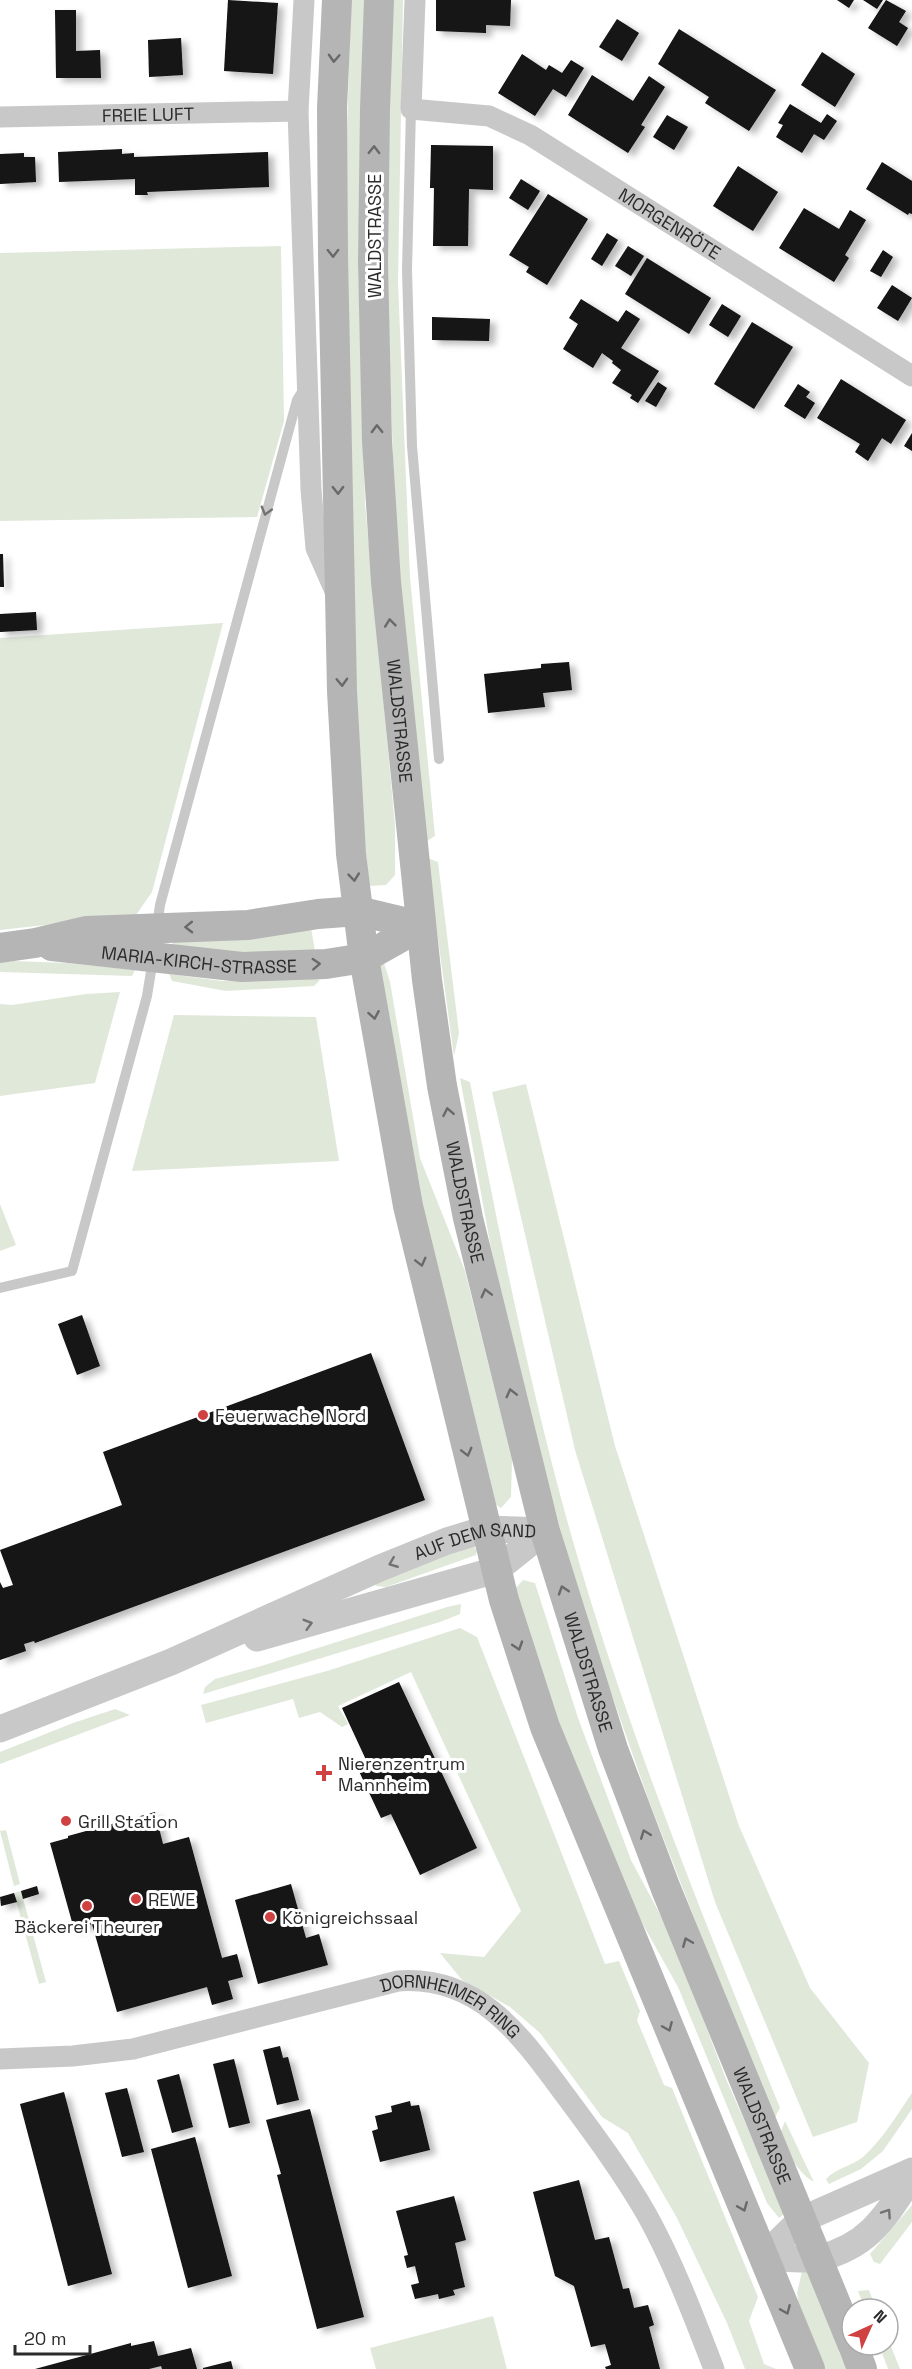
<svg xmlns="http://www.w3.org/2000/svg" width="912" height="2369" viewBox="0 0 912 2369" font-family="'Space Grotesk',sans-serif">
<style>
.green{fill:#e0e8da}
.building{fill:#121212;filter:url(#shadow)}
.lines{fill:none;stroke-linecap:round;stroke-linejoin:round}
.service{stroke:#c8c8c8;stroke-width:10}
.minor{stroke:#c8c8c8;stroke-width:21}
.tertiary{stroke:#c8c8c8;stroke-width:27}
.secondary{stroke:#b5b5b5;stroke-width:30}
.oneway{stroke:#696969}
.oneway2{stroke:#727272}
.poi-dot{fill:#cf4241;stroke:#fff;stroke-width:2}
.labels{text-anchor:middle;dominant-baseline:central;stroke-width:6;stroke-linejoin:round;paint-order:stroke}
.street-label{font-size:18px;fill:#2b2b2b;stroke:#fff}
.poi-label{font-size:18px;fill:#2b2b2b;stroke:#fff;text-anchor:start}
</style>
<defs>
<filter id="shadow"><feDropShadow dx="6" dy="4" stdDeviation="3" flood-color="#0004"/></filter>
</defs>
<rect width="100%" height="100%" fill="#fff"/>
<g class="green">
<polygon points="351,0 367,0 358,261 365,504 395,825 395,875 386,885 369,886 359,783 343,259"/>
<polygon points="391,0 403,0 398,282 410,577 435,836 425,842 397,579 387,279"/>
<polygon points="281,246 284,421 257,517 0,521 0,253"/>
<polygon points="223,623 152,892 136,915 0,930 0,638"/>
<polygon points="427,858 438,862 459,1033 454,1056"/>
<polygon points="311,928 315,951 257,955 173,950 172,939"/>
<polygon points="383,960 390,982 420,1158 465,1271 512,1459 511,1497 501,1508 495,1504 408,1148 377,963"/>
<polygon points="13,961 68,963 135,970 132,976 0,972 0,962"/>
<polygon points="169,974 222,981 309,977 320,980 314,986 226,991 172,981"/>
<polygon points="120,992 95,1083 0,1096 0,1004 12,1005 86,994"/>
<polygon points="174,1015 316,1017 339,1161 132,1171"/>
<path d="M 460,1078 L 470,1082 C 504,1258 538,1431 591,1602 C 644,1774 713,1941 780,2108 L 773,2121 L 649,1801 L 581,1607 L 520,1377 L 491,1248 Z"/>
<polygon points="526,1084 615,1446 739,1826 810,1988 869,2063 857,2122 813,2137 715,1902 575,1450 492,1092"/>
<polygon points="0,1204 16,1245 0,1251"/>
<polygon points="463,1547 474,1547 477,1550 476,1555 386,1587 376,1586 374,1582"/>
<polygon points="523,1580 535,1583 578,1718 631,1860 670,1933 726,2079 785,2213 779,2218 767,2203 678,1987 632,1905 561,1737 515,1589"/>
<polygon points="461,1604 460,1614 440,1622 203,1694 205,1687 215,1679 258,1667 447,1607"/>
<polygon points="460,1628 477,1637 605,1964 619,1961 640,2011 637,2020 664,2085 672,2088 758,2297 749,2321 764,2364 776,2369 745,2369 727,2323 677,2218 628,2133 602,2117 540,2033 510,2007 462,1980 440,1953 484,1957 521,1911 411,1672 338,1706 348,1724 342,1727 320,1712 299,1718 293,1699 206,1723 201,1705 327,1671"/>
<polygon points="115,1709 130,1715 0,1764 0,1752 73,1723"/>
<polygon points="6,1830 20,1884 14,1886 0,1831"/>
<polygon points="21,1891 46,1982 39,1984 14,1893"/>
<path d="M 912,2093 L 912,2109 L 883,2151 L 861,2169 L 829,2184 L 826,2179 C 836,2168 852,2166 863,2157 C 883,2139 897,2115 912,2093 Z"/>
<path d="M 785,2121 L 814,2182 C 797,2172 789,2154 779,2137 Z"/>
<polygon points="912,2205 912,2222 880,2264 874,2262 870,2254"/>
<polygon points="807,2266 848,2369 824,2369 800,2313 797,2293 803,2267"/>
<polygon points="869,2290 876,2309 865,2309 858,2291"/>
<polygon points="493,2316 507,2369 376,2369 370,2348"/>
<polygon points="888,2339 900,2369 888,2369 879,2345 888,2345"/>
</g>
<g class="building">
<polygon points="228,0 278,3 273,74 224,71"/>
<polygon points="436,0 511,0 510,26 486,25 486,33 436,31"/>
<polygon points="837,0 854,0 849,8"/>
<polygon points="863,0 883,0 877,9"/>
<polygon points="886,0 906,11 899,22 908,28 897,46 868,28"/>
<polygon points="55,10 76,10 76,51 100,50 101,78 56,78"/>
<polygon points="617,19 639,33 622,61 599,47"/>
<polygon points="679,29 776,90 749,131 705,103 709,97 658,64"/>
<polygon points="181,38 183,75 149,77 148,40"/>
<polygon points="822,52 855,74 835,107 801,85"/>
<polygon points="522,54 546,70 549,65 562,73 571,60 584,68 566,97 553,89 535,116 498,93"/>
<polygon points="592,75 633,101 649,76 665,87 641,125 645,127 628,153 568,115"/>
<polygon points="790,104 821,123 827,114 837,121 824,140 814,134 802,153 776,137 783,125 778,123"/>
<polygon points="667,115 688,127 674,150 653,137"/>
<polygon points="431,145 493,146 493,190 469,189 468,246 433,246 434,188 430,188"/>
<polygon points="122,149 122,154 134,153 134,157 268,152 269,187 147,192 148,195 135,195 135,179 59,182 58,152"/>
<polygon points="24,153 24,157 35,157 36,182 0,184 0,154"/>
<polygon points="882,162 912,181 912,214 909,213 908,215 866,189"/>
<polygon points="738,166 778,192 753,231 713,206"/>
<polygon points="521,179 540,191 528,210 509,198"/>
<polygon points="548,194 588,219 547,285 526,272 529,267 509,255"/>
<polygon points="804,208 839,229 850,210 866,220 845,255 849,258 834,282 779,248"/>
<polygon points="607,233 618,240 602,266 591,259"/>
<polygon points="628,246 644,256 631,276 615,266"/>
<polygon points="883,250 893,257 881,277 870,271"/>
<polygon points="647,258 711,298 689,334 625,294"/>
<polygon points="892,285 912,298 898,321 877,308"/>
<polygon points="581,299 618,322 626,310 640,319 621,348 659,371 638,403 630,398 632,395 612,383 621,370 612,363 613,361 602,353 593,368 563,349 578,324 569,318"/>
<polygon points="722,304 741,316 728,337 709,325"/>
<polygon points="432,317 490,319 489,341 432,340"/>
<polygon points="752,322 793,347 754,409 714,384"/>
<polygon points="841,379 906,420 891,444 882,438 868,461 855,452 860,444 817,418"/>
<polygon points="658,382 667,388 656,407 645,401"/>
<polygon points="798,384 810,392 806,397 815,403 805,419 784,406"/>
<polygon points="912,433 912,451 904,446"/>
<polygon points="0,554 3,554 4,587 0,587"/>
<polygon points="36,612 37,630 0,632 0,614"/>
<polygon points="569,662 572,690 543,693 545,707 488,713 484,674 541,668 541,664"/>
<polygon points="82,1315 100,1366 77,1375 58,1324"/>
<polygon points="371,1353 425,1500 35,1643 34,1641 24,1644 26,1651 0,1660 0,1582 3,1588 13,1585 0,1550 122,1505 103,1452"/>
<polygon points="399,1682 477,1848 420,1875 391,1814 381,1818 357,1767 367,1762 342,1708"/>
<polygon points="155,1812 163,1844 189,1837 222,1958 237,1954 243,1977 228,1981 233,1999 212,2005 207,1987 117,2012 92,1924 74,1929 50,1843 68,1838 68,1836"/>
<polygon points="291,1884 306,1938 319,1934 328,1965 258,1984 235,1900"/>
<polygon points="37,1886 39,1894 23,1899 21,1891"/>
<polygon points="14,1893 17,1902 1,1906 0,1897"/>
<polygon points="280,2046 283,2058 288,2057 299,2100 277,2105 263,2050"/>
<polygon points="234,2059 250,2123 229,2128 213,2064"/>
<polygon points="179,2074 193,2127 172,2133 157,2080"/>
<polygon points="127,2088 144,2152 122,2157 105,2093"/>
<polygon points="64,2092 112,2274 68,2286 20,2104"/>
<polygon points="410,2101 411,2106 419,2105 430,2150 380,2162 372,2131 378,2129 375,2116 392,2112 391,2106"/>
<polygon points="310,2109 364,2317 317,2329 277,2175 281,2174 266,2120"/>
<polygon points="195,2137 232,2276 188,2288 151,2149"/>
<polygon points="579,2180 595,2240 609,2237 623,2289 629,2288 634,2308 648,2305 654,2325 649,2327 660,2369 606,2369 605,2367 611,2365 605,2344 591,2347 574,2286 555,2276 533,2192"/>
<polygon points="454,2196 466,2240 455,2243 465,2287 453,2290 455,2295 439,2299 438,2294 415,2299 411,2285 419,2283 415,2266 407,2268 404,2256 408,2255 396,2211"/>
<polygon points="154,2341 158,2356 191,2348 197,2369 162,2369 161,2366 149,2369 35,2369 131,2343 131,2346"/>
<polygon points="231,2361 233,2369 203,2369 203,2368"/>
</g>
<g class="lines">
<g class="service">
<polyline points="411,109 407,270 412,446 439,759"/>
<polyline points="157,926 160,905 297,400 304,389"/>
<polyline points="0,1288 72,1271 147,996 153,959"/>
</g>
<g class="minor">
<polyline points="304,0 298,111 311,489 316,548 335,591"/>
<path id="s1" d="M 415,0 L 411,109 L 489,116 L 530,135 L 912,376"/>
<path id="s2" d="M 0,117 L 298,111"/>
<path id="s3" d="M 0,2059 L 73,2056 L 133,2049 L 398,1981 C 480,1975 522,2037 565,2095 C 594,2134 623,2173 647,2215 C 674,2264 694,2317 714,2369"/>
</g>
<g class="tertiary">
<polyline points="257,1638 496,1570 545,1531"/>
<path id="s4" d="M 0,1729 L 171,1662 L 380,1568 L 447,1541 L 486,1529 L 545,1531"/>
<path d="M 763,2257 C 779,2257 805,2261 820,2258 C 870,2245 885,2217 912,2176"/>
<polyline points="763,2257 801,2220 912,2171"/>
</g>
<g class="secondary">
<polyline points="337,0 332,108 333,256 342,691 351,854 364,958 408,1206 504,1600 545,1727 810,2369"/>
<path id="s5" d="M 379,0 L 375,109 L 373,263 L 377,441 L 386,582 L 427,980 L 442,1086 L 468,1218 L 545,1531 L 613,1749 L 666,1889 L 852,2343"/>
<path id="s6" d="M 52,946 L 242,967 L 326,964 L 364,958 L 421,926"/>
<polyline points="0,948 35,943 86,931 248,925 318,914 358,911 421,926"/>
<polyline points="853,2345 862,2369"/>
</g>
</g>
<defs><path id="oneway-chevron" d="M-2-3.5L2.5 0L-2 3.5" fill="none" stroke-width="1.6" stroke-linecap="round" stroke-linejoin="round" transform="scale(1.5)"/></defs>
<g class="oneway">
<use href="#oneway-chevron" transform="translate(334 58) rotate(93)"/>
<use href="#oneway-chevron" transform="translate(374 150) rotate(-89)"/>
<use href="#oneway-chevron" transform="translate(333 253) rotate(89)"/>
<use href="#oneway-chevron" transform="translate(377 429) rotate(-91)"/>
<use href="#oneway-chevron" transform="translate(338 490) rotate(89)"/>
<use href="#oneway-chevron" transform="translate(390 623) rotate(-96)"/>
<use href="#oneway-chevron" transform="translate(342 682) rotate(88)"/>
<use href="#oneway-chevron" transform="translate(354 877) rotate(84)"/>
<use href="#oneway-chevron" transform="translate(189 927) rotate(179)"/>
<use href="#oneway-chevron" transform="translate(316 964) rotate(-3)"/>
<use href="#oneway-chevron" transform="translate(374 1015) rotate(80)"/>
<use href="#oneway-chevron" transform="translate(448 1112) rotate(-101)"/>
<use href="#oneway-chevron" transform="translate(421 1262) rotate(76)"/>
<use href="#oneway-chevron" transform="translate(486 1293) rotate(-104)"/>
<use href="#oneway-chevron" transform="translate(511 1393) rotate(-104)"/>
<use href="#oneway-chevron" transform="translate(467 1452) rotate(76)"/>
<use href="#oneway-chevron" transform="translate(563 1590) rotate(-108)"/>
<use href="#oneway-chevron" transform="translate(518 1646) rotate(72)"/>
<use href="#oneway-chevron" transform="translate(645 1834) rotate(-111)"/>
<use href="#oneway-chevron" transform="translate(687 1942) rotate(-112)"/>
<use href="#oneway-chevron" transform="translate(668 2027) rotate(67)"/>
<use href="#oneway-chevron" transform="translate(743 2207) rotate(68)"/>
<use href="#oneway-chevron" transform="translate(786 2310) rotate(67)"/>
</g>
<g class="oneway2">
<use href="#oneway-chevron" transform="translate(266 511) rotate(106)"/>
<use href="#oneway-chevron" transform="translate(393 1563) rotate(158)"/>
<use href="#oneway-chevron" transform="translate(308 1624) rotate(-16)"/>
<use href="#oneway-chevron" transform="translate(887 2213) rotate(-56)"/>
</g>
<g class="poi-dot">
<circle cx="203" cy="1415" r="6"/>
<path d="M321 1764h6v6h6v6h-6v6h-6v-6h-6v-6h6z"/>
<circle cx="66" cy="1821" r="6"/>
<circle cx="136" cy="1899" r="6"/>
<circle cx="87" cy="1906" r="6"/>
<circle cx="270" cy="1917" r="6"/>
</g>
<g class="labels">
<g class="street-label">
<text stroke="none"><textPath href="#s2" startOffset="148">FREIE LUFT</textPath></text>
<text stroke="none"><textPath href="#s1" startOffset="398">MORGENRÖTE</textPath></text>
<text transform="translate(374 236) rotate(-90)">WALDSTRASSE</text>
<text stroke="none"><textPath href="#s5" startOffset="722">WALDSTRASSE</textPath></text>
<text stroke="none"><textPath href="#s6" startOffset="148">MARIA-KIRCH-STRASSE</textPath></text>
<text stroke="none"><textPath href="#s5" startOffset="1208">WALDSTRASSE</textPath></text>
<text stroke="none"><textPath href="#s4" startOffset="513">AUF DEM SAND</textPath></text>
<text stroke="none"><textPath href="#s5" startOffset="1694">WALDSTRASSE</textPath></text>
<text stroke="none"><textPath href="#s3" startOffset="466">DORNHEIMER RING</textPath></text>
<text stroke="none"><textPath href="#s5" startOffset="2180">WALDSTRASSE</textPath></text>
</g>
<g class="poi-label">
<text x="215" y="1415">Feuerwache Nord</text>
<text x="338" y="1763">Nierenzentrum<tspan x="338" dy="21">Mannheim</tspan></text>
<text x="78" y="1821">Grill Station</text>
<text x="148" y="1899">REWE</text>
<text x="282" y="1917">Königreichssaal</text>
<text x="87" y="1926" text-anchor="middle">Bäckerei Theurer</text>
</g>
</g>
<g transform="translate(870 2327) rotate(45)"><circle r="28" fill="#ffffff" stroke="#aaaaaa" stroke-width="1.5"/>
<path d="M0-4.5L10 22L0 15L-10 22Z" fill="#cf4241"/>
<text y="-9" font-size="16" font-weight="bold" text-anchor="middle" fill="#2b2b2b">N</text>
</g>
<path d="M15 2345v9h75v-9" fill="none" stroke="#2b2b2b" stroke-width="3"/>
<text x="24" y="2345" font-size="18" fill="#2b2b2b" stroke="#ffffff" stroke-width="4.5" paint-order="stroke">20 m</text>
</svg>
